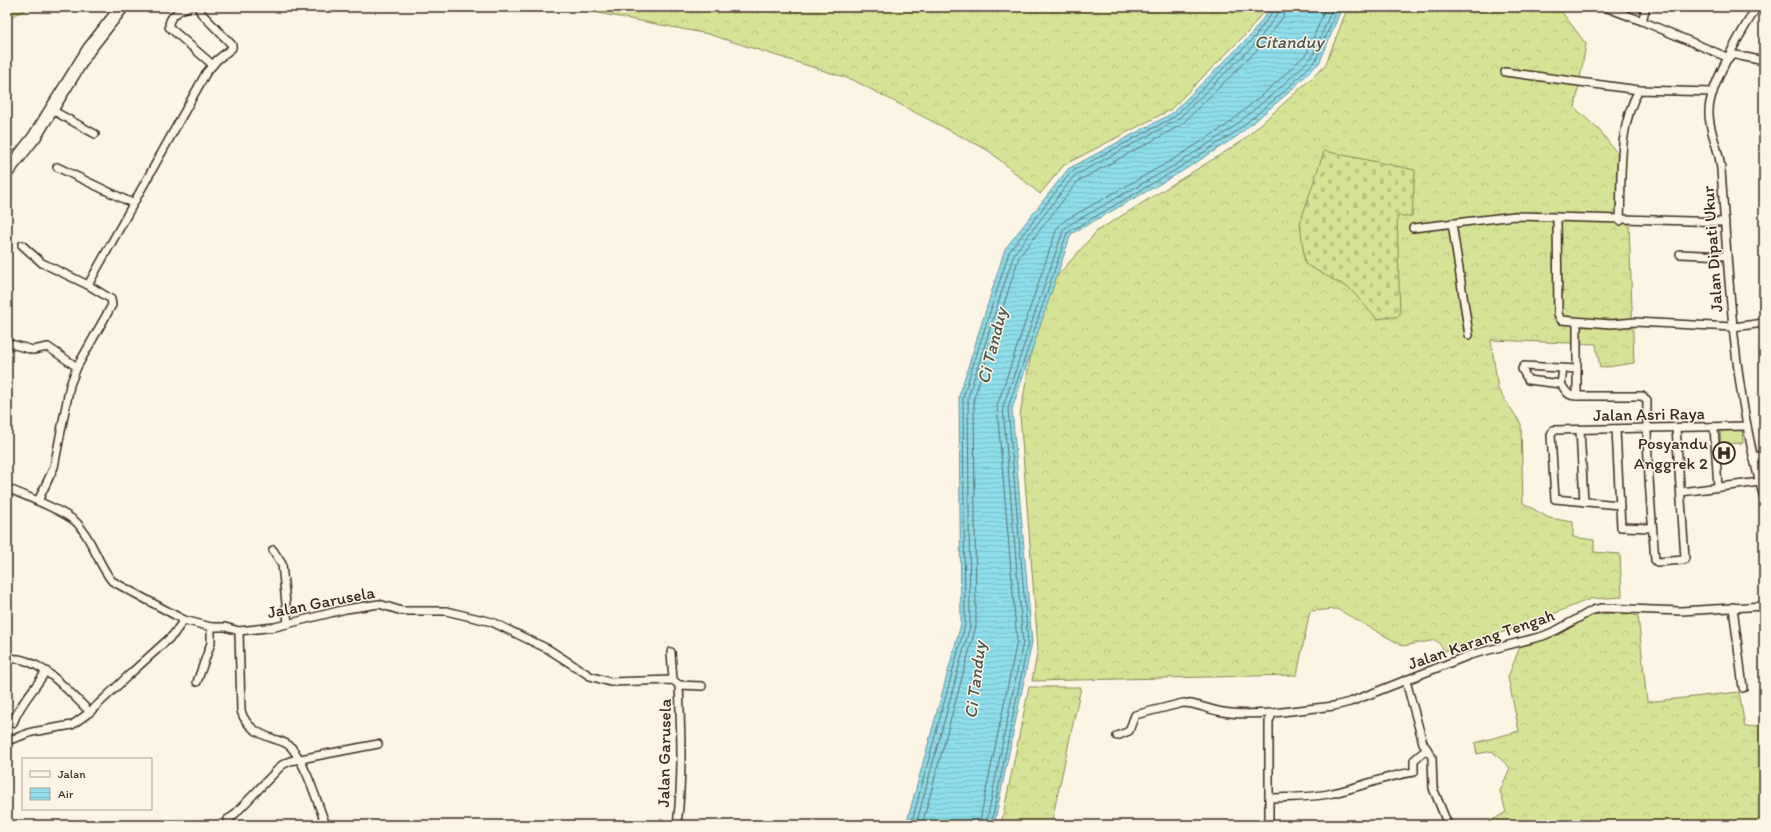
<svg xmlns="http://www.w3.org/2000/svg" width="1771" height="832" viewBox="0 0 1771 832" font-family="Itim,sans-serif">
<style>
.forest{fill:url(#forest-crowns);stroke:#88865a}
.cemetery{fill:url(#cemetery-stones);stroke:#88865a}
.park{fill:#d6e396;stroke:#88865a}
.water{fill:url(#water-rules);stroke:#6d9598}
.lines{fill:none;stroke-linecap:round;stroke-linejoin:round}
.shore{stroke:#5c7270;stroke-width:1}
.minor-casing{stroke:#3b2a1e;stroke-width:10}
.trunk-casing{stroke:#3b2a1e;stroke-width:15}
.minor{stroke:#fcf5e5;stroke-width:7}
.trunk{stroke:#fcf5e5;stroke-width:12}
.labels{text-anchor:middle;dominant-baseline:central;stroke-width:3;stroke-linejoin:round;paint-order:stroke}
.street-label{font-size:17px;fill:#3b2a1e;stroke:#fcf5e5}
.poi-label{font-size:17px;fill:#3b2a1e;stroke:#fcf5e5;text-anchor:end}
.water-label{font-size:18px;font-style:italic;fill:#505751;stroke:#fcf5e5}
</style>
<defs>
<pattern id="forest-crowns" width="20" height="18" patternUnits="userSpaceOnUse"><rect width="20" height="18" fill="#d6e396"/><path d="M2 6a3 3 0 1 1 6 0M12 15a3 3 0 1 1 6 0" fill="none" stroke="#b9c381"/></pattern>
<pattern id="cemetery-stones" width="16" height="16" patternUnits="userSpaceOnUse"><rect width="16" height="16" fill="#d6e396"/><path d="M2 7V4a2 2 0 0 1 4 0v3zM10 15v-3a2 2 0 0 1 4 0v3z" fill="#b9c381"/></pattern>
<pattern id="water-rules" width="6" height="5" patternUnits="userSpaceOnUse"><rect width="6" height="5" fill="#8eddea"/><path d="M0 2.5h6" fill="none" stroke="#7bbec8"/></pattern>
</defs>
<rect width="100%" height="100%" fill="#fcf5e5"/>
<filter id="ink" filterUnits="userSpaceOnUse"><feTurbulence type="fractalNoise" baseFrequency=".025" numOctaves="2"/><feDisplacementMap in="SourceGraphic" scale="8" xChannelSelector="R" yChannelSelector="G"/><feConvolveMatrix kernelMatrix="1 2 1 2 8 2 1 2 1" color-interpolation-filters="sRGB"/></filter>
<g filter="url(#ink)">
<g class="forest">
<polygon points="7,7 31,7 7,19"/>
<polygon points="470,7 1267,7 1248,32 1170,110 1064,165 1040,194 989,151 853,80 708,34 588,11"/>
<polygon points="1348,7 1558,7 1586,44 1575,108 1600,131 1619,156 1616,211 1629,225 1634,363 1600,368 1596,344 1491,340 1498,389 1521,424 1523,503 1549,518 1573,522 1573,537 1594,540 1594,552 1620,554 1622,597 1590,599 1518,628 1471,641 1445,651 1436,640 1403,646 1337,609 1310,611 1297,675 1032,681 1038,649 1020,415 1042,293 1097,231 1241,142 1325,66"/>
<polygon points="1621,612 1638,616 1647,702 1739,692 1745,727 1764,725 1764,825 1492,825 1491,821 1506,812 1500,791 1510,768 1492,751 1477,754 1475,743 1519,731 1508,677 1521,644 1592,615"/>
<polygon points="1029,687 1081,687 1051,825 1001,825"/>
</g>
<polygon class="cemetery" points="1324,151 1415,170 1412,216 1397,216 1400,316 1377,319 1350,289 1305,264 1300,223"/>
<polygon class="park" points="1742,430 1743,443 1721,444 1720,431"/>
<polygon class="water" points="1271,7 1342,7 1320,62 1288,93 1236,137 1181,172 1071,234 1012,409 1032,642 994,825 906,825 961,624 959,396 1005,249 1068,169 1171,114 1251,35"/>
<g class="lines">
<g class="shore">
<polyline points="911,825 965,625 963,397 1009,252 1071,172 1174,117 1254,38 1273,11 1274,7"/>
<polyline points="916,825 970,626 968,397 1014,254 1074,176 1177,120 1258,41 1278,13 1279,7"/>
<polyline points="922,825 976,626 974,398 1019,257 1078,181 1181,125 1262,45 1283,17 1285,7"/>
<polyline points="979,825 1017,641 997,406 1057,228 1064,221 1174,159 1227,125 1277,82 1307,53 1326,7"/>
<polyline points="986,825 1023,642 1003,407 1063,231 1067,226 1177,164 1231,129 1281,87 1312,57 1333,7"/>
<polyline points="991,825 1028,642 1008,408 1067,233 1179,168 1234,133 1285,91 1316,60 1338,7"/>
</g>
<g class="minor-casing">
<g id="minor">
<path d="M 188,7 C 179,10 168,17 169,27 L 213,65"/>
<polyline points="1605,7 1642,21 1729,58"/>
<polyline points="1745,7 1754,11"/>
<path d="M 1757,7 C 1743,29 1709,86 1709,111 C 1708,131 1720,149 1721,170 C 1729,280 1733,391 1764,498"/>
<polyline points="1642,21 1646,7"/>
<polyline points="1731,54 1764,61"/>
<polyline points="1505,72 1639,90"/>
<polyline points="52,110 95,134"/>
<polyline points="57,167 132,203"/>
<polyline points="1557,217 1558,314 1561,320 1611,324 1635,322 1733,327 1764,323"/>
<path d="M 1620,221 C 1622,178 1617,128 1639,90 L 1713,92"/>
<polyline points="1452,223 1469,335"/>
<polyline points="1413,228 1515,216 1725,222"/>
<polyline points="22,245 42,263 88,285"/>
<polyline points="1680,254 1726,256"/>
<path d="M 1577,322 L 1577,396 L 1642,396 L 1647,400 C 1646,453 1651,507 1655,560 L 1657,562 L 1684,560 L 1685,558 L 1676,428"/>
<polyline points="7,343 33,350 48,347 77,367"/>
<path d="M 1577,369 L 1524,366 L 1522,369 L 1528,380 L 1561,384 C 1566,392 1568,396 1577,396"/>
<polyline points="1561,384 1563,369"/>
<polyline points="1714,427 1718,487"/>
<polyline points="1580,430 1584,502"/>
<polyline points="1616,430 1621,527 1652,528"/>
<polyline points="1753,457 1764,455"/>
<path d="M 7,488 C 23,495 68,512 78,524 C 93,541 98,564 112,581 L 184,620 L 211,627 L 225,627 L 239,631 L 275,627 L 346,609 L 379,604 L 402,611 L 446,611 L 492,622 L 548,649 L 590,676 L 610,682 L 673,680 L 679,685 C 681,732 683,779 677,825"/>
<polyline points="1681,492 1760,482"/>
<polyline points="38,501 54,467 70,385 77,367 112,305 111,299 88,285 206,73 217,60 232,48 232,45 201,13 198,7"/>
<polyline points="1619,505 1555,499 1551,435 1553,430 1747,426"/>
<polyline points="273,550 282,564 288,624"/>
<polyline points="1733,607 1743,688"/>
<path d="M 239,631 L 241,711 C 246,727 259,734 274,739 C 280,741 286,742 291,747 C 308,768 316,800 326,825"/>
<polyline points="671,652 673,680"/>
<path d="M 7,659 C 38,654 70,693 90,712"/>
<polyline points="1406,681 1423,743 1432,757 1433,788 1448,825"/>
<polyline points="197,682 211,643 211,627"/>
<polyline points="679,685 702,686"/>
<path d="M 13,723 C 20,703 35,689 46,671"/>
<path d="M 1117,736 L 1129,731 L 1135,715 L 1183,703 C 1196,703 1209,710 1223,712 C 1239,715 1256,714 1273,713"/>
<polyline points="7,741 32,732 72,725 90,712 131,673 173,635 184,620"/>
<path d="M 1269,798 C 1290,797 1312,798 1333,793 C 1361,787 1385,776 1414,772 L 1414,760 L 1427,749"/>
<polyline points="228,819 232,817 282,765 290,761 378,744"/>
<polyline points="1269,825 1269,721 1273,713 1334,706 1350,702 1470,655 1543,636 1557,630 1593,610 1602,608 1681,611 1764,606"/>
</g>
</g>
<g class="trunk-casing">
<polyline id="trunk" points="7,172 35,136 89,49 122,7"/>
</g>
<use href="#minor" class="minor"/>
<use href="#trunk" class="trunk"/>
</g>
</g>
<defs>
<g id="hospital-ring" transform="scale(1.15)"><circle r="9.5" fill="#fcf5e5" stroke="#3b2a1e" stroke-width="1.5"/><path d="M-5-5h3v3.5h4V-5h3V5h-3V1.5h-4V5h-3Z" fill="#3b2a1e"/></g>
</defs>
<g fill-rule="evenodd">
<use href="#hospital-ring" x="1724" y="453"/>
</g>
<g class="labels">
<g class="street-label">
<text transform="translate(1712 249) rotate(-94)">Jalan Dipati Ukur</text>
<text transform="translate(1649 414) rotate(-1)">Jalan Asri Raya</text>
<text transform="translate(321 602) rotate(-11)">Jalan Garusela</text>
<text transform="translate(1481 639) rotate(-19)">Jalan Karang Tengah</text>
<text transform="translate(664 753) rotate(-89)">Jalan Garusela</text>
</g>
<g class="poi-label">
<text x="1708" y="443">Posyandu<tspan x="1708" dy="20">Anggrek 2</tspan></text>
</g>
<g class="water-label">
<text x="1289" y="42">Citanduy</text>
<text transform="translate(992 346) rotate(-76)">Ci Tanduy</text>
<text transform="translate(975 680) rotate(-83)">Ci Tanduy</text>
</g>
</g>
<rect width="1771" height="832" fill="none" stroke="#fcf5e5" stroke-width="24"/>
<rect x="12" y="12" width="1747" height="808" fill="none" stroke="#3b2a1e" stroke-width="1.5" filter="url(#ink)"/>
<rect x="22" y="758" width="130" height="52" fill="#fcf5e5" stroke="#afa495"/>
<rect x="30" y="771" width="20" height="6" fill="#fcf5e5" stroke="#afa495"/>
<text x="58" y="778" font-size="12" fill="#3b2a1e">Jalan</text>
<rect x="30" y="788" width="20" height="12" fill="url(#water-rules)" stroke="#afa495"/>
<text x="58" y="798" font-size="12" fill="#3b2a1e">Air</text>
</svg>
